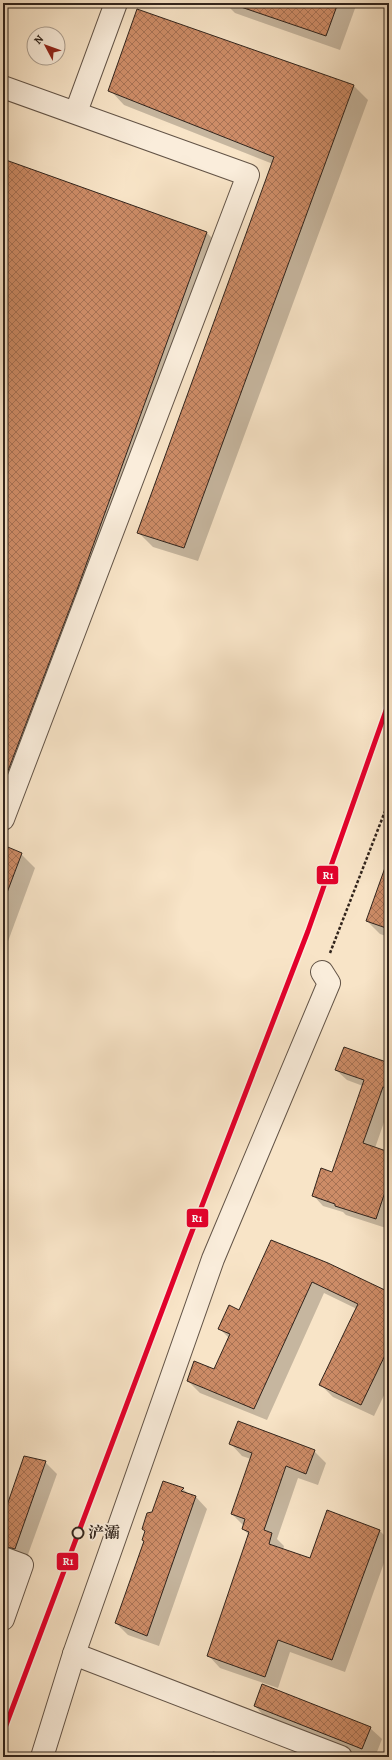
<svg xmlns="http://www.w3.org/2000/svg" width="392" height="1760" viewBox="0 0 392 1760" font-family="Alegreya,'Noto Serif SC',serif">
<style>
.shadow{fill:#0003}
.building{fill:url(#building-cross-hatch);stroke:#31241c}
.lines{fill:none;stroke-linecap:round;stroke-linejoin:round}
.minor-casing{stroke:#635447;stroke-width:24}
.path{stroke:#31241c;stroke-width:2.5;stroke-dasharray:3 2;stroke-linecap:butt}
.minor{stroke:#faeddb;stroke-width:22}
.rail-1-casing{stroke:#faeddb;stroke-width:8}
.rail-1{stroke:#e4002b;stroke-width:5}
.stop-dot{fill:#faeddb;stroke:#31241c;stroke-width:2}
.labels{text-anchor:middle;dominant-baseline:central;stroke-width:3.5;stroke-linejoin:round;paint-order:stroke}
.stop-label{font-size:16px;font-weight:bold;fill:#31241c;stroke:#faeddb;text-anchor:start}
.line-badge{stroke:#faeddb;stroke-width:1.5}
.badge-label{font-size:11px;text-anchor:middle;font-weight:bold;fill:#fff}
</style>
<defs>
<pattern id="building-cross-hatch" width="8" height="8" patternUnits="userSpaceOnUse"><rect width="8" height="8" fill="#cd8c67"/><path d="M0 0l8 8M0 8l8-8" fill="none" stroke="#a77254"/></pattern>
</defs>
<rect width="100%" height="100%" fill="#f8e4c7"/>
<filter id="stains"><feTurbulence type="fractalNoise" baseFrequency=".005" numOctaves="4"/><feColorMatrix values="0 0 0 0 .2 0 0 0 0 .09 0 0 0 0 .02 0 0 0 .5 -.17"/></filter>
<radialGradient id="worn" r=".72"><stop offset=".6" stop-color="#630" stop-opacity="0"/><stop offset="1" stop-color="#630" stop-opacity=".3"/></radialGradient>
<g class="shadow">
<polygon points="225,3 357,3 340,50 235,13"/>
<polygon points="138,10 354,86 368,100 198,561 153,547 139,533 273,164 124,105 110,90"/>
<polygon points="3,160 207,233 221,247 3,793"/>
<polygon points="3,846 21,854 35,868 3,955"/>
<polygon points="389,858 389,937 380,934 367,921"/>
<polygon points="389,1064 389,1108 375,1148 389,1153 389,1228 387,1227 386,1228 346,1215 343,1212 323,1206 313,1195 333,1173 363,1086 347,1080 336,1070"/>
<polygon points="272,1241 389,1294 389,1385 374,1416 333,1397 320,1384 357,1309 324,1293 267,1420 200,1393 188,1381 214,1370 229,1338 219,1328 240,1312"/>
<polygon points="230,1443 314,1451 326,1463 318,1485 298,1478 277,1539 284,1546 283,1550 310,1560 379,1530 389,1540 389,1549 345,1672 290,1652 278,1688 220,1668 208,1655 249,1535 243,1529 244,1526 232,1514 251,1459 242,1456"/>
<polygon points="45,1462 57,1474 26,1560 3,1549 3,1520"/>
<polygon points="183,1489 190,1495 196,1497 207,1509 159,1646 128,1635 116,1623 144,1541 146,1532 143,1529 152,1513"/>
<polygon points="255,1706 370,1728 382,1739 375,1757 365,1757 266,1718"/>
<polygon points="213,1751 228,1757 211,1757"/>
</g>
<g class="building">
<polygon points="238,3 338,3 326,36 238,6"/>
<polygon points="137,9 354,85 184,548 137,533 274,157 108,91"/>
<polygon points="3,159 207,232 78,587 3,784"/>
<polygon points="3,845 22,853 5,898 3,898"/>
<polygon points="387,862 389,862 389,929 366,921"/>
<polygon points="344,1047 389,1063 389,1089 383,1087 363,1143 389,1152 389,1180 376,1219 335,1206 335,1204 312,1196 321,1168 332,1172 364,1080 335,1070"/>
<polygon points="271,1240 328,1263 389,1292 389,1347 361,1405 319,1385 358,1304 312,1282 254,1409 187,1381 194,1361 214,1369 230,1334 218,1329 229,1305 239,1310"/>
<polygon points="238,1421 315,1450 306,1474 286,1466 264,1530 272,1533 269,1544 310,1558 327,1510 380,1530 332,1660 278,1640 265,1677 207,1656 249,1532 242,1529 245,1519 231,1514 252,1453 229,1444"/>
<polygon points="24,1456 46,1461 15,1549 3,1546 3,1517"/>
<polygon points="163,1481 184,1488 181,1491 196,1496 147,1636 115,1623 144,1541 142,1540 145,1531 142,1529 147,1513 152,1512"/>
<polygon points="262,1684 371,1727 362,1749 254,1706"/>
</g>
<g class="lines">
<g class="minor-casing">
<g id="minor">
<polyline points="3,87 248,175 3,819"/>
<polyline points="76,112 116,3"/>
<polyline points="3,1558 22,1565 3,1619"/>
<polyline points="74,1654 341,1757"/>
<polyline points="42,1757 74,1654 213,1259 329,983 322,972"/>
</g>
</g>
<polyline class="path" points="330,953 389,801"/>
<use href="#minor" class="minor"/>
<g class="rail-1-casing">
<polyline id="rail-1" points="3,1733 186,1247 308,931 389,702"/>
</g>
<use href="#rail-1" class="rail-1"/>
</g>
<circle class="stop-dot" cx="78" cy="1533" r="5.5"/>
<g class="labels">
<g class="stop-label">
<text x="88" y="1533">浐灞</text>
</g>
</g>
<g class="line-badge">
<rect x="316" y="865" width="23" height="20" rx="4" fill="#e4002b"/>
<rect x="186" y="1208" width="23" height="20" rx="4" fill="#e4002b"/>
<rect x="56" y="1552" width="23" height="19" rx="4" fill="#e4002b"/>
</g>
<g class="badge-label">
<text x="328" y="879">R1</text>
<text x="197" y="1222">R1</text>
<text x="68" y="1565">R1</text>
</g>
<rect width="392" height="1760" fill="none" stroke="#f8e4c7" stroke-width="16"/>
<rect x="4" y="4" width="384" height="1752" fill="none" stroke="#31241c" stroke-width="2"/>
<rect x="8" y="8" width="376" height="1744" fill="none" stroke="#31241c"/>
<g transform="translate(46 46) rotate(311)"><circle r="19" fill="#faeddb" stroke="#aa9d8f"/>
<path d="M0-3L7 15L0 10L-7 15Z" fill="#8f2418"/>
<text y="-6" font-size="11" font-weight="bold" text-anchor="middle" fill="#31241c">N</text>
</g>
<rect width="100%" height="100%" filter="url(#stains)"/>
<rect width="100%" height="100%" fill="url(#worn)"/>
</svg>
